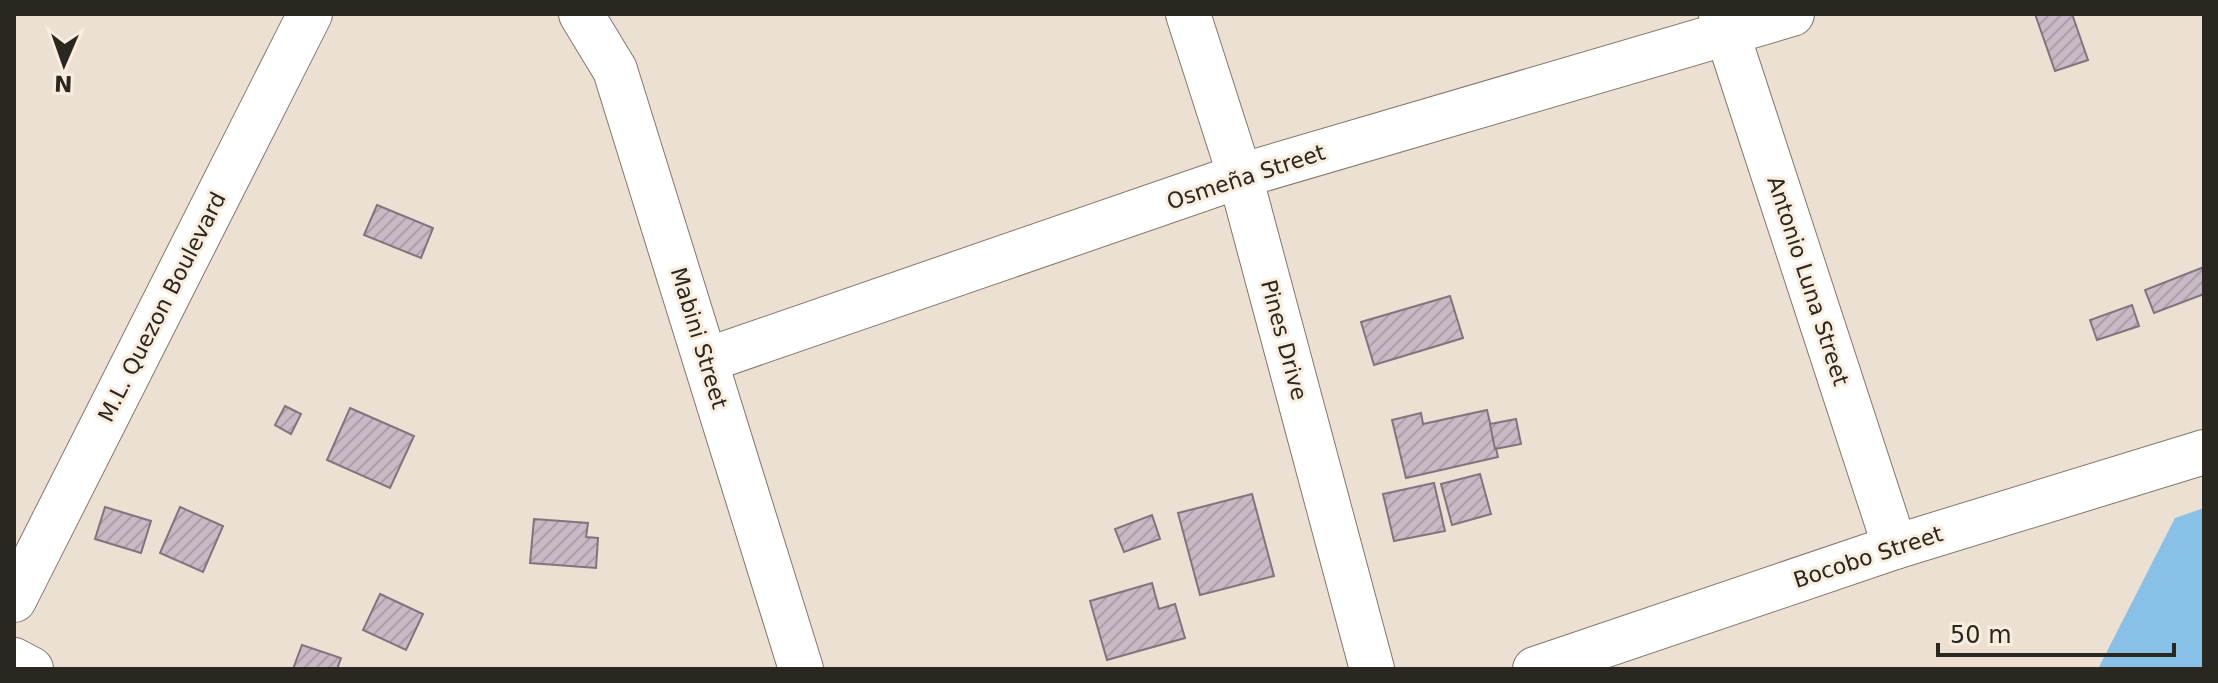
<svg xmlns="http://www.w3.org/2000/svg" width="2218" height="683" viewBox="0 0 2218 683" font-family="'DejaVu Sans',sans-serif">
<style>
.water{fill:#88c0e7}
.building{fill:url(#building-hatch);stroke:#82747f;stroke-width:2}
.lines{fill:none;stroke-linecap:round;stroke-linejoin:round}
.minor-casing{stroke:#83786b;stroke-width:46}
.minor{stroke:#fff;stroke-width:44}
.labels{text-anchor:middle;dominant-baseline:central;stroke-width:6;stroke-linejoin:round;paint-order:stroke}
.street-label{font-size:22px;fill:#2a2620;stroke:#f9edde}
</style>
<defs>
<pattern id="building-hatch" width="6" height="6" patternUnits="userSpaceOnUse" patternTransform="scale(2)"><rect width="6" height="6" fill="#c8b9c4"/><path d="M-1 1l2-2M0 6l6-6M5 7l2-2" fill="none" stroke="#ac9fa8"/></pattern>
</defs>
<rect width="100%" height="100%" fill="#ebe0d1"/>
<polygon class="water" points="2204,508 2204,669 2098,669 2175,518"/>
<g class="building">
<polygon points="2035,14 2072,14 2088,60 2055,71"/>
<polygon points="377,205 433,228 421,258 364,235"/>
<polygon points="2204,267 2204,294 2154,313 2145,290"/>
<polygon points="1450,296 1463,338 1374,365 1361,322"/>
<polygon points="2132,305 2139,326 2097,340 2090,320"/>
<polygon points="285,406 301,414 291,434 275,425"/>
<polygon points="350,408 414,436 390,488 327,460"/>
<polygon points="1487,410 1498,457 1406,478 1392,420 1421,413 1423,424"/>
<polygon points="1516,419 1521,444 1495,449 1490,424"/>
<polygon points="1480,474 1491,514 1452,525 1441,484"/>
<polygon points="1434,483 1445,531 1394,541 1383,494"/>
<polygon points="1252,494 1274,576 1200,595 1178,513"/>
<polygon points="105,507 151,521 141,553 95,539"/>
<polygon points="180,507 223,526 203,572 160,553"/>
<polygon points="1152,515 1160,539 1124,552 1115,529"/>
<polygon points="534,519 588,523 586,537 598,538 596,568 530,563"/>
<polygon points="1152,583 1159,609 1175,604 1185,638 1107,660 1090,601"/>
<polygon points="380,594 423,614 406,650 363,630"/>
<polygon points="302,645 341,658 337,669 293,669"/>
</g>
<g class="lines">
<g class="minor-casing">
<g id="minor">
<polyline points="581,14 615,70 801,669"/>
<polyline points="1188,14 1240,176 1372,669"/>
<polyline points="1721,14 1895,547"/>
<polyline points="707,360 1240,176 1792,14"/>
<polyline points="14,600 310,14"/>
<polyline points="14,660 31,669"/>
<polyline points="1535,669 1895,547 2204,452"/>
</g>
</g>
<use href="#minor" class="minor"/>
</g>
<g class="labels">
<g class="street-label">
<text transform="translate(1246 177) rotate(-18)">Osmeña Street</text>
<text transform="translate(1808 281) rotate(72)">Antonio Luna Street</text>
<text transform="translate(162 307) rotate(-63)">M.L. Quezon Boulevard</text>
<text transform="translate(699 338) rotate(73)">Mabini Street</text>
<text transform="translate(1284 340) rotate(75)">Pines Drive</text>
<text transform="translate(1868 557) rotate(-18)">Bocobo Street</text>
</g>
</g>
<rect width="2218" height="683" fill="none" stroke="#2a2620" stroke-width="32"/>
<g transform="translate(64 64) rotate(182)" stroke="#f9edde" stroke-width="6" paint-order="stroke">
<path d="M0-6L14 30L0 20L-14 30Z" fill="#2a2620"/>
<text y="-12" font-size="22" font-weight="bold" text-anchor="middle" fill="#2a2620">N</text>
</g>
<path d="M1938 643v12h236v-12" fill="none" stroke="#2a2620" stroke-width="4"/>
<text x="1950" y="643" font-size="24" fill="#2a2620" stroke="#f9edde" stroke-width="6" paint-order="stroke">50 m</text>
</svg>
